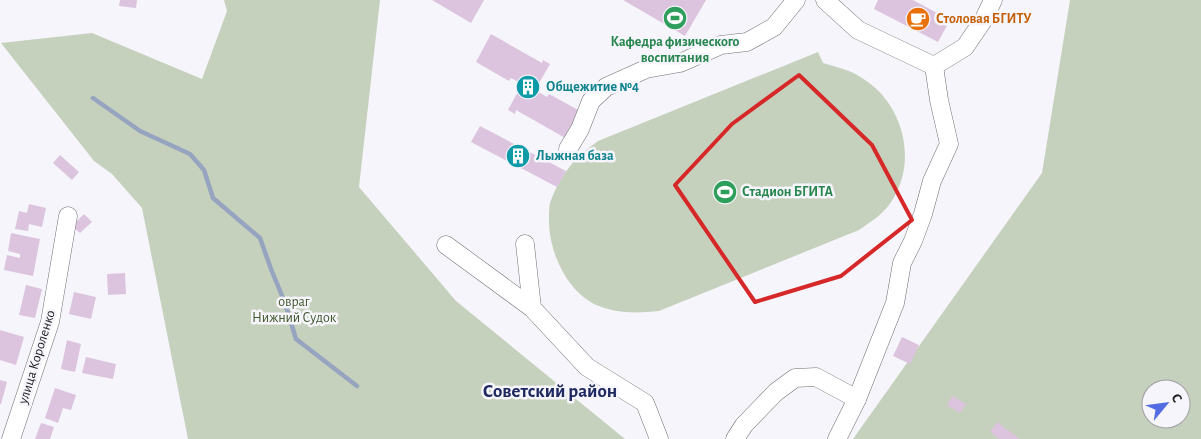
<svg xmlns="http://www.w3.org/2000/svg" width="1201" height="439" viewBox="0 0 1201 439" font-family="'Alegreya Sans',sans-serif">
<style>
.green{fill:#c6d1bd;fill-rule:evenodd}
.lines{fill:none;stroke-linecap:round;stroke-linejoin:round}
.stream{stroke:#96a4c0;stroke-width:4.5}
.building{fill:#dcc4de}
.minor-casing{stroke:#6f6e73;stroke-width:19}
.minor{stroke:#fff;stroke-width:18}
.marked{fill:none;stroke:#d62828;stroke-width:4;stroke-linejoin:round}
.labels{text-anchor:middle;dominant-baseline:central;stroke-width:5;stroke-linejoin:round;paint-order:stroke}
.food-label{font-size:14px;font-weight:bold;fill:#c56008;stroke:#f6f5fb;text-anchor:start}
.leisure-label{font-size:14px;font-weight:bold;fill:#27864d;stroke:#f6f5fb}
.culture-label{font-size:14px;font-weight:bold;fill:#0d838f;stroke:#f6f5fb;text-anchor:start}
.park-label{font-size:14px;fill:#41582c;stroke:#f6f5fb}
.street-label{font-size:14px;fill:#1e1e20;stroke:#f6f5fb}
.district-label{font-size:19px;font-weight:bold;fill:#1d2960;stroke:#f6f5fb}
</style>
<rect width="100%" height="100%" fill="#f6f5fb"/>
<g class="green">
<polygon points="224,0 380,0 359,187 456,301 625,439 188,439 142,208 112,174 94,161 1,43 92,33 202,79 227,11"/>
<path d="M 1070,0 L 1201,0 L 1201,439 L 853,439 L 1042,173 ZM 1151,389 L 1181,389 L 1181,419 L 1151,419 Z"/>
<path d="M 818,52 L 823,63 C 837,67 850,70 862,78 C 902,102 918,158 893,199 C 885,213 872,221 859,230 L 659,311 C 639,313 619,314 599,306 C 567,294 548,250 549,218 C 549,213 549,208 550,203 C 555,188 566,169 578,157 C 584,151 592,146 598,141 Z"/>
</g>
<g class="lines">
<polyline class="stream" points="93,98 140,131 190,154 204,170 213,198 260,238 271,269 285,303 296,339 357,386"/>
</g>
<g class="building">
<polygon points="120,0 137,0 136,8 119,6"/>
<polygon points="432,0 484,0 471,23"/>
<polygon points="623,0 706,0 685,36"/>
<polygon points="878,0 913,0 950,20 938,42 874,9"/>
<polygon points="491,34 542,63 543,60 550,64 535,90 547,97 549,94 582,112 567,139 516,110 515,114 508,110 522,84 511,78 509,81 476,62"/>
<polygon points="480,126 566,171 557,187 471,142"/>
<polygon points="60,155 79,172 72,180 53,163"/>
<polygon points="29,204 46,208 42,227 29,224 28,231 15,229 19,211 27,213"/>
<polygon points="84,214 92,222 80,233 72,226"/>
<polygon points="11,233 40,239 33,276 4,270 7,255 20,258 20,254 8,251"/>
<polygon points="125,273 126,294 108,295 107,274"/>
<polygon points="26,285 42,289 35,318 19,315"/>
<polygon points="74,292 96,297 91,319 69,314"/>
<polygon points="0,330 24,337 16,365 0,360"/>
<polygon points="902,337 919,345 910,364 893,356"/>
<polygon points="67,340 81,344 75,372 61,369"/>
<polygon points="86,357 116,364 113,379 82,373"/>
<polygon points="0,380 7,382 1,404 0,404"/>
<polygon points="55,388 76,395 71,410 63,408 58,423 45,418"/>
<polygon points="952,396 966,404 960,413 947,405"/>
<polygon points="997,422 1020,439 999,439 990,432"/>
<polygon points="41,423 54,427 50,439 35,439"/>
</g>
<g class="lines">
<g class="minor-casing">
<g id="minor">
<polyline points="825,0 858,30 934,66 965,47 984,19 993,0"/>
<polyline points="568,149 580,129 591,101 606,87 646,69 680,63 721,45 747,42 774,27 796,0"/>
<polyline points="525,244 532,308"/>
<polyline points="446,245 532,308 587,367 645,403 659,439"/>
<polyline points="11,439 50,322 68,216"/>
<polyline points="735,439 744,425 776,392 795,378 816,377 857,399 895,303 902,263 913,241 923,214 932,181 949,144 939,100 934,66"/>
<polyline points="837,439 857,399"/>
</g>
</g>
<use href="#minor" class="minor"/>
</g>
<path class="marked" d="M 799,75 L 872,145 L 912,220 L 841,276 L 755,302 L 675,185 L 732,124 Z"/>
<defs>
<g id="stadium-disc" transform="scale(1.25)"><circle r="9.5" fill="#2e9e5b" stroke="#f6f5fb"/><path d="M0-5a6.5 5 0 1 0 0 10a6.5 5 0 1 0 0-10ZM-3.5-1.8h7v3.6h-7Z" fill="#fff"/></g>
<g id="cafe-disc" transform="scale(1.25)"><circle r="9.5" fill="#e8710a" stroke="#f6f5fb"/><path d="M-5.5-4.5H6V0H3Q3 3.5 0 3.5H-2.5Q-5.5 3.5-5.5 0ZM3-3.2v2h1.7v-2ZM-6 4.5H4V6H-6Z" fill="#fff"/></g>
<g id="building-disc" transform="scale(1.25)"><circle r="9.5" fill="#0f9aa8" stroke="#f6f5fb"/><path d="M-4-6H4V6H1V3H-1V6H-4ZM-2.5-4.3h1.7v1.8h-1.7ZM.8-4.3h1.7v1.8H.8ZM-2.5-1h1.7V.8h-1.7ZM.8-1h1.7V.8H.8Z" fill="#fff"/></g>
</defs>
<g fill-rule="evenodd">
<use href="#stadium-disc" x="675" y="18"/>
<use href="#cafe-disc" x="918" y="19"/>
<use href="#building-disc" x="528" y="87"/>
<use href="#building-disc" x="518" y="156"/>
<use href="#stadium-disc" x="725" y="192"/>
</g>
<g class="labels">
<g class="food-label">
<text x="936" y="19">Столовая БГИТУ</text>
</g>
<g class="leisure-label">
<text x="675" y="42">Кафедра физического<tspan x="675" dy="16">воспитания</tspan></text>
<text x="742" y="192" text-anchor="start">Стадион БГИТА</text>
</g>
<g class="culture-label">
<text x="546" y="87">Общежитие №4</text>
<text x="536" y="156">Лыжная база</text>
</g>
<g class="park-label">
<text x="294" y="302">овраг<tspan x="294" dy="16">Нижний Судок</tspan></text>
</g>
<g class="street-label">
<text transform="translate(37 357) rotate(-73)">улица Короленко</text>
</g>
<g class="district-label">
<text x="550" y="391">Советский район</text>
</g>
</g>
<g transform="translate(1166 404) rotate(61)"><circle r="24" fill="#f6f5fb" stroke="#a09fa3"/>
<path d="M0-4L9 19L0 12L-9 19Z" fill="#526ce1"/>
<text y="-8" font-size="14" font-weight="bold" text-anchor="middle" fill="#1e1e20">С</text>
</g>
</svg>
